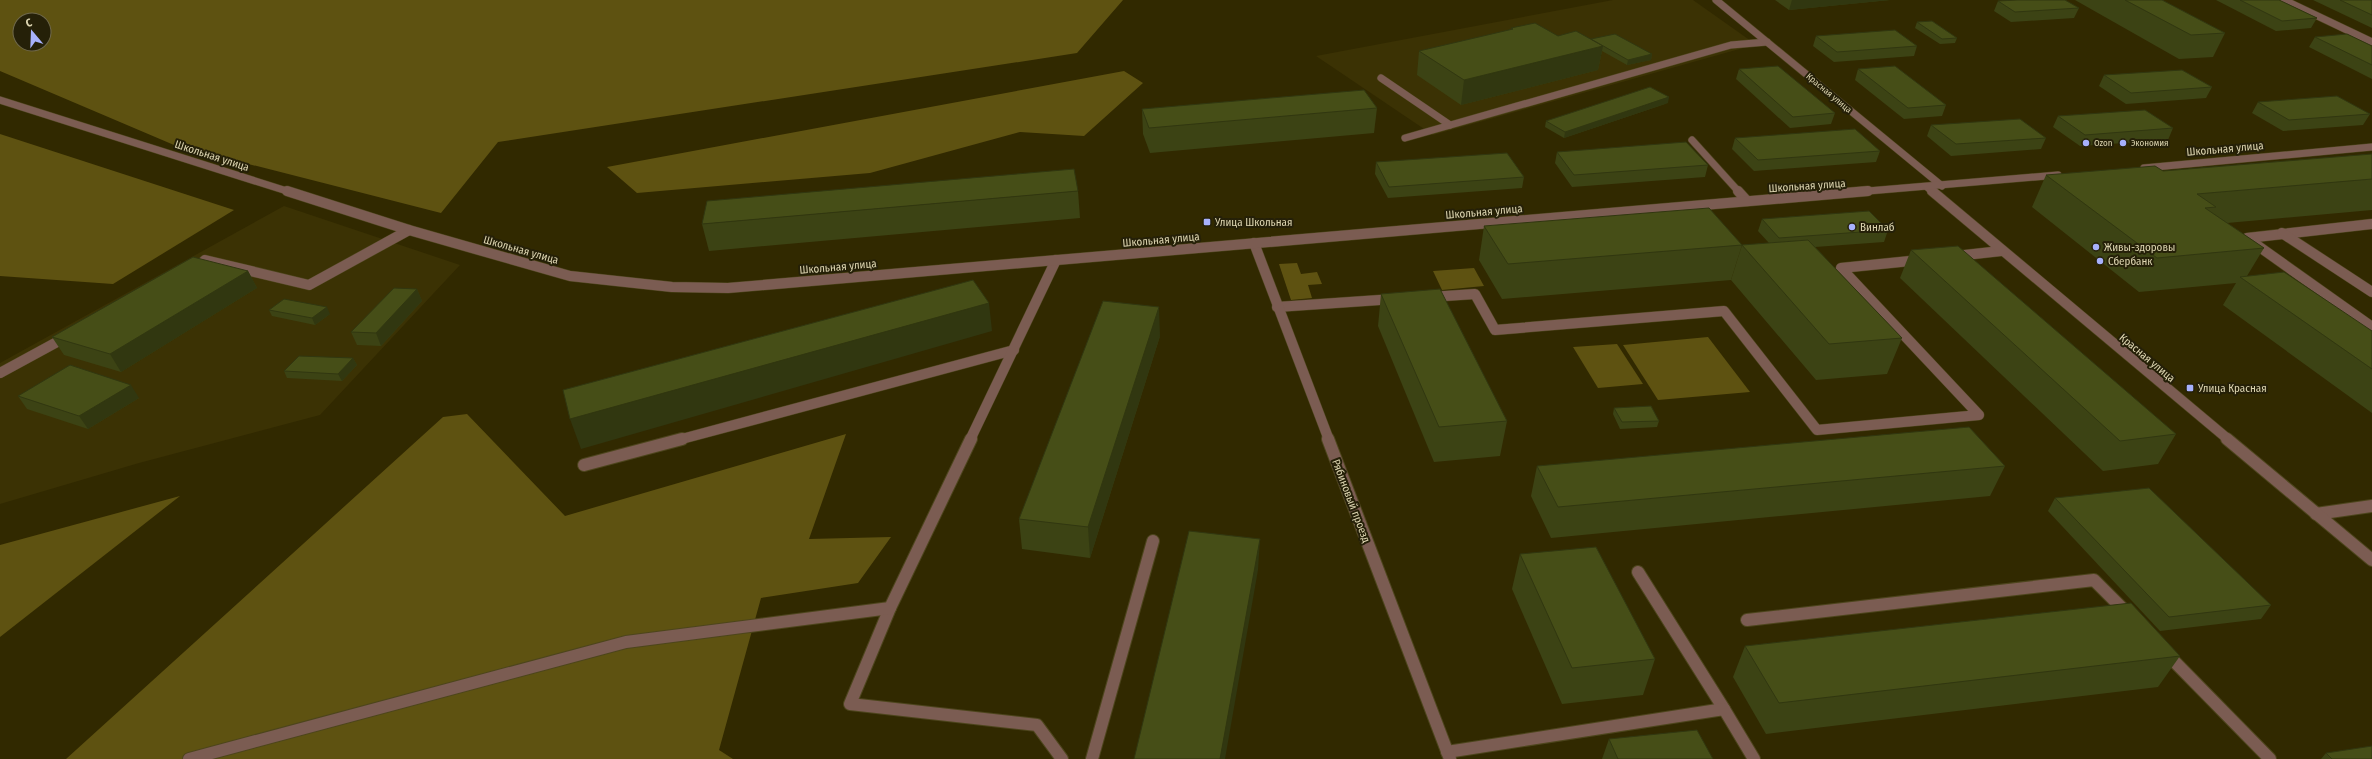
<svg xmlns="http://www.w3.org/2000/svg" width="2372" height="759" viewBox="0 0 2372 759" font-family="'Fira Sans Condensed',sans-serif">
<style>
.built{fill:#3b3204}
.green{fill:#5e5211;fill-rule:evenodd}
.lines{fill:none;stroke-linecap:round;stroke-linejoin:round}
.service-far2-casing{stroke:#4d451c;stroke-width:8}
.service-far1-casing{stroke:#4d451c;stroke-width:11}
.service-casing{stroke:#4d451c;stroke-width:14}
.minor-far2-casing{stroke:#4d451c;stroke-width:8}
.minor-far1-casing{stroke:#4d451c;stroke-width:11}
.minor-casing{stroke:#4d451c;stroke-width:14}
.tertiary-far1-casing{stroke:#4d451c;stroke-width:8}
.tertiary-casing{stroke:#4d451c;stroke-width:11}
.service-far2{stroke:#7b5c52;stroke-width:7}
.service-far1{stroke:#7b5c52;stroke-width:10}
.service{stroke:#7b5c52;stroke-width:12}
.minor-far2{stroke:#7b5c52;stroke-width:7}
.minor-far1{stroke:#7b5c52;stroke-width:10}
.minor{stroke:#7b5c52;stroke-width:12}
.tertiary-far1{stroke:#7b5c52;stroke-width:7}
.tertiary{stroke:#7b5c52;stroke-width:10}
.wall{fill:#3c4314}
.shaded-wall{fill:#313710}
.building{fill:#464e17;stroke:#313710}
.poi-dot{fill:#a7b1fc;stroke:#252008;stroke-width:1.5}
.labels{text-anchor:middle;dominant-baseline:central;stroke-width:4;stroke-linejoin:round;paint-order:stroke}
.far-street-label{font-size:9px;fill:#ddd5b1;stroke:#252008}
.far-poi-label{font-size:9px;fill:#ddd5b1;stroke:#252008;text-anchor:start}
.street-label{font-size:11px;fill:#ddd5b1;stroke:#252008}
.poi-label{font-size:11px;fill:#ddd5b1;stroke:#252008;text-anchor:start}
</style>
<rect width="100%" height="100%" fill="#312900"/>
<g class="built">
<polygon points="1613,0 1693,0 1751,41 1743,48 1433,135 1316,56"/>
<polygon points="284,206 460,265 320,415 139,463 0,504 0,363"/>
</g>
<g class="green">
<path d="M 0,0 L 1123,0 L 1077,53 L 498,142 L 441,213 L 174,145 L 0,71 ZM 20,20 L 44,20 L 44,44 L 20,44 Z"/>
<polygon points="1124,71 1143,83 1084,136 1020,132 870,173 637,193 607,167"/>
<polygon points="0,134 234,210 113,284 0,276"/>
<polygon points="1297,263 1301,274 1317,272 1322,284 1308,285 1312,298 1291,300 1279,264"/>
<polygon points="1474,268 1484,286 1442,290 1433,271"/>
<polygon points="1708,337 1750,392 1658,400 1623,345"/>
<polygon points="1617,344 1643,384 1598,388 1573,347"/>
<polygon points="467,414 565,516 846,434 809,539 891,537 858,583 761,598 719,750 733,759 66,759 443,417"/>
<polygon points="180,496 0,637 0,545"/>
</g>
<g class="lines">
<g class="service-far2-casing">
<g id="service-far2">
<polyline points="1381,78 1450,125"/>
<polyline points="1405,138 1731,45 1767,42"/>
<polyline points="1692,140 1739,192"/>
</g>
</g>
<g class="service-far1-casing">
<g id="service-far1">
<polyline points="1738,191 1747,201"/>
<polyline points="2372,224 2247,238 2372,327"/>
<polyline points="2282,233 2372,292"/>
<polyline points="1956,256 2001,251"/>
<polyline points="203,262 205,260 309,285 409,230"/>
<polyline points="1430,297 1475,294 1495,330 1724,311 1817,430 1979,415 1841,268 1920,260"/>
<polyline points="1277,307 1394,299"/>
<polyline points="0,373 68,336"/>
<polyline points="678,440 1014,350"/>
</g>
</g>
<g class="service-casing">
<g id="service">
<polyline points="584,465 682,439"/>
<polyline points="2316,514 2372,506"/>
<polyline points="1638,572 1724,709"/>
<polyline points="890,608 850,704 1037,725 1062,759"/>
<polyline points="1747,620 2094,580 2127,613"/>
<polyline points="2166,653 2270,759"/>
<polyline points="1447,752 1724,709 1754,759"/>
<polyline points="1092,759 1153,541"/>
</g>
</g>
<g class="minor-far2-casing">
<g id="minor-far2">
<polyline points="1716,0 1942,186"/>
<polyline points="2284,0 2372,42"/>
<polyline points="1927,187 1933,192"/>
</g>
</g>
<g class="minor-far1-casing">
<g id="minor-far1">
<polyline points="1932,191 2229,440"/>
<polyline points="1254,243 1329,440"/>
<polyline points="970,440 1056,260"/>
</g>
</g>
<g class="minor-casing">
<g id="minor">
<polyline points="1328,439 1450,759"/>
<polyline points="2227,439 2372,560"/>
<polyline points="189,759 626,642 890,608 971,439"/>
</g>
</g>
<g class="tertiary-far1-casing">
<g id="tertiary-far1">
<polyline points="0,100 290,192"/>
<polyline points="2144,168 2372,147"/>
<polyline points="1856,192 2058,175"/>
</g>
</g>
<g class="tertiary-casing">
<polyline id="tertiary" points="287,191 409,230 570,276 672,287 728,288 1868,191"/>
</g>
<use href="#service-far2" class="service-far2"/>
<use href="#service-far1" class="service-far1"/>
<use href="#service" class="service"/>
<use href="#minor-far2" class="minor-far2"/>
<use href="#minor-far1" class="minor-far1"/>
<use href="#minor" class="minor"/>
<use href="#tertiary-far1" class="tertiary-far1"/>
<use href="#tertiary" class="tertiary"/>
</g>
<g class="wall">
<polygon points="1775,0 1890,0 1789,10"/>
<polygon points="2075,0 2162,0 2225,33 2213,57 2179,59"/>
<polygon points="2216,0 2279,0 2317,18 2311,28 2276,31"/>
<polygon points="2313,0 2372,0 2372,28"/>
<polygon points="1998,1 2079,8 2074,18 2011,22 1994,11"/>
<polygon points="1917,22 1957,38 1955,43 1940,44 1915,28"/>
<polygon points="1511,28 1558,36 1591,39 1652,54 1651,60 1627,65 1602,51 1598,70 1461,105 1417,75 1419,51 1511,30"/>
<polygon points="1816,36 1917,46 1914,56 1834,62 1813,46"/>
<polygon points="2315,37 2372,46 2372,79 2309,47"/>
<polygon points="1739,69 1835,113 1831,124 1790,128 1736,79"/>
<polygon points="1858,69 1946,105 1942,116 1904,119 1855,80"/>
<polygon points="2104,75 2212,87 2206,98 2126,104 2099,86"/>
<polygon points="2258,102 2370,114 2363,125 2283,131 2252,113"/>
<polygon points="1668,103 1564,138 1545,127 1546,121"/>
<polygon points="1377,108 1374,133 1150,153 1143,134 1142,109"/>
<polygon points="2058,116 2173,128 2168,140 2080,146 2053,127"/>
<polygon points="1931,125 2046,138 2041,149 1951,156 1927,136"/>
<polygon points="1735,138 1880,151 1876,162 1754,171 1732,149"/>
<polygon points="1557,152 1708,165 1705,177 1572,187 1555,163"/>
<polygon points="2372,154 2372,210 2227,223 2264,248 2247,276 2372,331 2372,413 2223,305 2236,283 2139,292 2032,207 2046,175 2163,171"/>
<polygon points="1376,162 1524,177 1522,188 1388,198 1375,174"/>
<polygon points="1078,191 1080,218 709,251 702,224"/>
<polygon points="1762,219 1888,230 1884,242 1815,247 1902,338 1887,374 1816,380 1731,280 1742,245 1769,243 1758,231"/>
<polygon points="1484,226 1742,245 1731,280 1502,299 1479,260"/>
<polygon points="1911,250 2176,434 2158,464 2103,471 1900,278"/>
<polygon points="248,271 257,288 121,372 64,355 52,337"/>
<polygon points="417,289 422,301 381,346 357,345 351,332"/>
<polygon points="1381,294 1507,421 1500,456 1434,462 1378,326"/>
<polygon points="269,310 330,314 315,325 272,316"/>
<polygon points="1160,336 1090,558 1022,549 1019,519"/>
<polygon points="353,358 357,365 342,381 287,378 284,371"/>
<polygon points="18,396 139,398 88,429 27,409"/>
<polygon points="1614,408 1659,421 1657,427 1620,429 1613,414"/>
<polygon points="1537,466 2005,466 1990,496 1551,538 1531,496"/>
<polygon points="2055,498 2271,605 2261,619 2160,631 2048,511"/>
<polygon points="1520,554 1655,659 1643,695 1562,704 1512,589"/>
<polygon points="1745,646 2180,656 2158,687 1766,734 1733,677"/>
<polygon points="1609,739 1713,759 1602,759"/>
<polygon points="2326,753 2372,759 2321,759"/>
</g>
<g class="shaded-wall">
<polygon points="1792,0 1890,0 1789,10"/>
<polygon points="1603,46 1598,70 1461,105 1464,80"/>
<polygon points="1652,54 1651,60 1627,65 1628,60"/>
<polygon points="1669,97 1668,103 1564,138 1565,132"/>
<polygon points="248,271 257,288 121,372 110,354"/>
<polygon points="417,289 422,301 381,346 376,333"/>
<polygon points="989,303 992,331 581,449 570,419"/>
<polygon points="327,307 330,314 315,325 312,318"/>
<polygon points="1159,307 1160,336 1090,558 1088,527"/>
<polygon points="353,358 357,365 342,381 338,374"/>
<polygon points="131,385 139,398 88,429 79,416"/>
<polygon points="1260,539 1258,570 1225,759 1220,759"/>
</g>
<g class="building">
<polygon points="2017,0 2065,0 2079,8 2015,12 1998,1"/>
<polygon points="2125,0 2162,0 2225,33 2191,35"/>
<polygon points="2240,0 2279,0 2317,18 2282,21"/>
<polygon points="2340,0 2372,0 2372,15"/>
<polygon points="1932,21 1957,38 1942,39 1917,22"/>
<polygon points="1535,23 1558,36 1576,31 1603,46 1464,80 1419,51 1513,29 1511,28"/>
<polygon points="1895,30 1917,46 1837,52 1816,36"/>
<polygon points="1615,34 1652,54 1628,60 1591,39"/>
<polygon points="2347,34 2372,46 2372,65 2315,37"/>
<polygon points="1778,66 1835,113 1793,117 1739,69"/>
<polygon points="1895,66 1946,105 1908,108 1858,69"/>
<polygon points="2182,70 2212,87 2131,93 2104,75"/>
<polygon points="1650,87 1669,97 1565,132 1546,121"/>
<polygon points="1364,90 1377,108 1149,128 1142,109"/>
<polygon points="2337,96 2370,114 2289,120 2258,102"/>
<polygon points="2145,110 2173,128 2085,135 2058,116"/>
<polygon points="2020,119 2046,138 1956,144 1931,125"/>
<polygon points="1855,129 1880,151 1758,160 1735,138"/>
<polygon points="1686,142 1708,165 1574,175 1557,152"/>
<polygon points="1507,153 1524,177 1389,187 1376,162"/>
<polygon points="2372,154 2372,179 2197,194 2216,207 2205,208 2264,248 2157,258 2046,175 2155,166 2163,171"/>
<polygon points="1074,169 1078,191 702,224 707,201"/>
<polygon points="1709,208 1742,245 1508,264 1484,226"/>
<polygon points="1869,211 1888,230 1779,238 1762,219"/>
<polygon points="1808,240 1902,338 1829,344 1742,245"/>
<polygon points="1958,246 2176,434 2120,441 1911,250"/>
<polygon points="193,257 248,271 110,354 52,337"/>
<polygon points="2284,272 2372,331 2372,369 2240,277"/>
<polygon points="973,280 989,303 570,419 563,390"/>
<polygon points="394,288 417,289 376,333 351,332"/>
<polygon points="1440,289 1507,421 1439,427 1381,294"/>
<polygon points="284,299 327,307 312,318 269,310"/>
<polygon points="1103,301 1159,307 1088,527 1019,519"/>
<polygon points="299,356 353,358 338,374 284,371"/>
<polygon points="70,365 131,385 79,416 18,396"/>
<polygon points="1651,406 1659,421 1622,422 1614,408"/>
<polygon points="1969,427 2005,466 1558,507 1537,466"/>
<polygon points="2149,488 2271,605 2169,617 2055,498"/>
<polygon points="1189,531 1260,539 1220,759 1134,759"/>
<polygon points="1596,547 1655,659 1572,668 1520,554"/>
<polygon points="2131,603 2180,656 1779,703 1745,646"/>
<polygon points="1697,730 1713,759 1618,759 1609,739"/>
<polygon points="2372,746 2372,759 2332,759 2326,753"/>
</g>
<g class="poi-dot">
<circle cx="2086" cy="143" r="4"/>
<circle cx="2123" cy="143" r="4"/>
<rect x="1203" y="218" width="8" height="8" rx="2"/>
<circle cx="1852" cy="227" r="4"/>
<circle cx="2096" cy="247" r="4"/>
<circle cx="2100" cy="261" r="4"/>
<rect x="2186" y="384" width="8" height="8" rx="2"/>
</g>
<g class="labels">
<g class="far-street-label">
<text transform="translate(1829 93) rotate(40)">Красная улица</text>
</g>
<g class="far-poi-label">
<text x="2094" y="143">Ozon</text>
<text x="2131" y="143">Экономия</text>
</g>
<g class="street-label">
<text transform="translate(2225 149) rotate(-5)">Школьная улица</text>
<text transform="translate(212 156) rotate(18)">Школьная улица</text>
<text transform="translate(1807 186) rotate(-4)">Школьная улица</text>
<text transform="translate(1484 212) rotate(-5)">Школьная улица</text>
<text transform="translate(1161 240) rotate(-5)">Школьная улица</text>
<text transform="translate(521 250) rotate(16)">Школьная улица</text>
<text transform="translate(838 267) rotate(-5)">Школьная улица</text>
<text transform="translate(2147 358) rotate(40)">Красная улица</text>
<text transform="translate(1351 501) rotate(69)">Рябиновый проезд</text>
</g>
<g class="poi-label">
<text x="1215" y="222">Улица Школьная</text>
<text x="1860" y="227">Винлаб</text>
<text x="2104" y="247">Живы-здоровы</text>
<text x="2108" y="261">Сбербанк</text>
<text x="2198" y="388">Улица Красная</text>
</g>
</g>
<g transform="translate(32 32) rotate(341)"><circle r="19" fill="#252008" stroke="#6f684c"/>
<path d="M0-3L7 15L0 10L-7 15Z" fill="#a7b1fc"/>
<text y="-6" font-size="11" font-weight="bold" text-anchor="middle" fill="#ddd5b1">С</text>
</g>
</svg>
